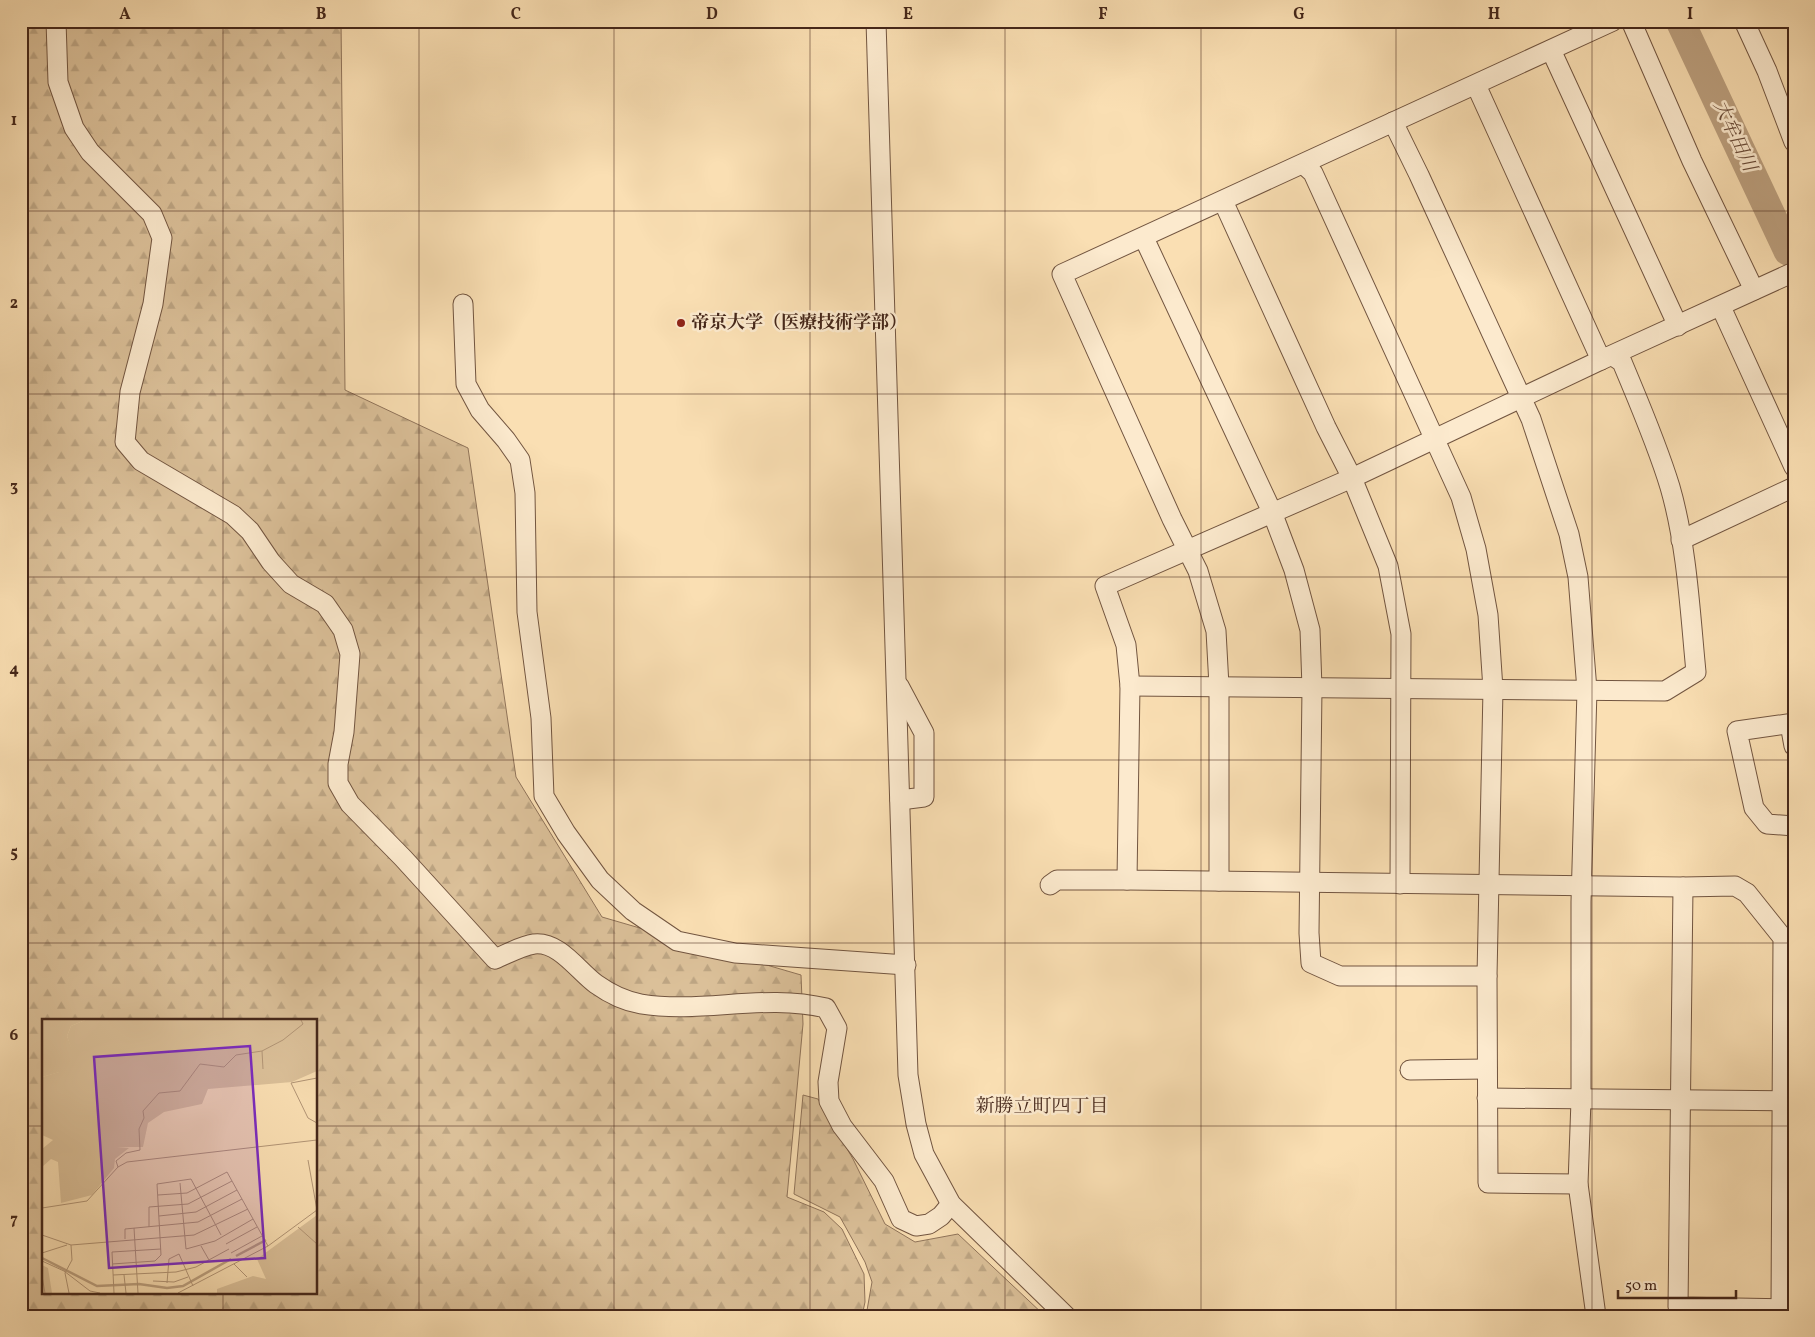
<svg xmlns="http://www.w3.org/2000/svg" width="1815" height="1337" viewBox="0 0 1815 1337" font-family="Vollkorn,'Noto Serif JP',serif">
<style>
.forest{fill:url(#forest-firs);stroke:#90745a;fill-rule:evenodd}
.lines{fill:none;stroke-linecap:round;stroke-linejoin:round}
.river{stroke:#bca07f;stroke-width:29}
.minor-casing{stroke:#725540;stroke-width:21}
.minor{stroke:#fceace;stroke-width:19}
.grid{fill:none;stroke:#45271a;stroke-width:1;stroke-opacity:0.55}
.poi-dot{fill:#8f2418;stroke:#fceace;stroke-width:2}
.labels{text-anchor:middle;dominant-baseline:central;stroke-width:5;stroke-linejoin:round;paint-order:stroke}
.poi-label{font-size:18px;font-weight:bold;fill:#45271a;stroke:#fceace;text-anchor:start}
.water-label{font-size:19px;font-style:italic;fill:#694b38;stroke:#fceace}
.neighbourhood-label{font-size:19px;fill:#45271a;stroke:#fceace}
.inset-river{fill:none;stroke:#bca07f;stroke-width:2.5}
.inset-road{fill:none;stroke:#b29576;stroke-width:1}
.view{fill:#7b2cbf;fill-opacity:0.15;stroke:#7b2cbf;stroke-width:2.5}
.inset-edge{fill:none;stroke:#45271a;stroke-width:2.5}
.neatline{fill:none;stroke:#45271a;stroke-width:2}
.grid-label{font-size:16px;text-anchor:middle;font-weight:bold;fill:#45271a}
</style>
<defs>
<pattern id="forest-firs" width="22" height="20" patternUnits="userSpaceOnUse" patternTransform="scale(1.25)"><rect width="22" height="20" fill="#dbc099"/><path d="M5 1l3.5 6h-7zM16 11l3.5 6h-7z" fill="#bda583"/></pattern>
</defs>
<rect width="100%" height="100%" fill="#fadfb3"/>
<filter id="stains"><feTurbulence type="fractalNoise" baseFrequency=".004" numOctaves="4"/><feColorMatrix values="0 0 0 0 .2 0 0 0 0 .09 0 0 0 0 .02 0 0 0 .5 -.17"/></filter>
<radialGradient id="worn" r=".72"><stop offset=".6" stop-color="#630" stop-opacity="0"/><stop offset="1" stop-color="#630" stop-opacity=".3"/></radialGradient>
<g class="forest">
<path d="M 21,21 L 341,21 L 345,390 L 468,448 L 516,777 L 602,917 L 801,975 L 803,1024 L 787,1197 L 824,1212 L 842,1229 L 864,1274 L 865,1302 L 862,1316 L 21,1316 ZM 44,1021 L 316,1021 L 316,1293 L 44,1293 Z"/>
<polygon points="803,1095 818,1099 853,1159 885,1224 915,1242 958,1234 1045,1316 866,1316 872,1282 865,1262 840,1217 794,1194"/>
</g>
<g class="lines">
<polyline class="river" points="1680,21 1788,251"/>
<g class="minor-casing">
<g id="minor">
<path d="M 56,21 L 58,82 L 74,128 L 90,152 L 152,214 L 162,238 L 153,304 L 130,392 L 125,442 L 141,461 L 233,515 L 250,531 L 271,562 L 291,584 L 325,604 L 343,630 L 350,654 L 344,732 L 338,764 L 338,783 L 350,804 L 403,858 L 495,959 C 507,954 521,946 534,944 C 559,941 578,971 596,984 C 610,994 624,1001 641,1004 C 702,1014 765,993 826,1008 L 837,1028 L 828,1082 L 829,1101 L 842,1126 L 884,1181 L 901,1219 L 916,1226 L 929,1224 L 941,1216 L 951,1204"/>
<polyline points="876,21 908,1075 916,1124 924,1154 951,1204 1066,1316"/>
<polyline points="1631,21 1692,161 1754,290"/>
<polyline points="1744,21 1767,71 1794,142"/>
<polyline points="1551,50 1678,326"/>
<polyline points="1476,85 1601,360 1794,272"/>
<polyline points="1393,122 1419,175 1531,419 1569,534 1578,577 1587,690 1581,902 1581,1100 1578,1184 1596,1316"/>
<polyline points="1303,164 1313,173 1461,497 1476,549 1488,615 1493,689 1487,976 1488,1183 1578,1184"/>
<polyline points="1223,201 1326,427 1352,478 1388,566 1401,634 1400,884"/>
<polyline points="1144,238 1272,512 1294,570 1310,630 1312,688 1309,933 1311,963 1340,976 1487,976"/>
<polyline points="463,304 466,384 480,410 506,440 520,460 525,493 527,612 541,718 544,796 566,833 600,880 633,911 677,941 735,953 906,965"/>
<polyline points="1721,307 1794,467"/>
<polyline points="1601,360 1352,478 1105,586 1126,645 1130,686 1127,880 1683,887 1735,886 1747,893 1783,938 1781,1309"/>
<polyline points="1681,540 1794,487"/>
<polyline points="899,686 924,733 924,797 900,800"/>
<path d="M 1130,686 L 1665,691 L 1696,672 C 1690,611 1687,546 1670,487 C 1657,444 1639,403 1622,362 L 1613,356"/>
<polyline points="1794,723 1737,731 1754,808 1767,824 1794,826"/>
<polyline points="1790,724 1794,746"/>
<polyline points="1219,881 1219,686 1216,631 1198,571 1172,519 1062,274 1613,21"/>
<polyline points="1050,885 1057,880 1127,880"/>
<polyline points="1683,887 1678,1307 1794,1309"/>
<polyline points="1410,1070 1487,1069"/>
<polyline points="1487,1098 1793,1101"/>
</g>
</g>
<use href="#minor" class="minor"/>
</g>
<path class="grid" d="M 223,21 L 223,1021M 419,21 L 419,1316M 614,21 L 614,1316M 810,21 L 810,1316M 1005,21 L 1005,1316M 1201,21 L 1201,1316M 1396,21 L 1396,1316M 1592,21 L 1592,1316M 21,211 L 1794,211M 21,394 L 1794,394M 21,577 L 1794,577M 21,760 L 1794,760M 21,943 L 1794,943M 21,1126 L 44,1126M 316,1126 L 1794,1126M 223,1293 L 223,1316"/>
<circle class="poi-dot" cx="681" cy="323" r="5"/>
<g class="labels">
<g class="poi-label">
<text x="691" y="323">帝京大学（医療技術学部）</text>
</g>
<g class="water-label">
<text transform="translate(1734 136) rotate(65)">大牟田川</text>
</g>
<g class="neighbourhood-label">
<text x="1042" y="1107">新勝立町四丁目</text>
</g>
</g>
<g transform="translate(42 1019)">
<rect width="275" height="275" fill="#fadfb3"/>
<path d="M 0,1 L 43,1 L 29,7 L 25,17 L 32,36 L 18,53 L 0,58 Z" fill="#dbc099"/>
<path d="M 43,1 L 275,1 L 275,52 L 250,63 L 166,70 L 160,85 L 122,93 L 106,104 L 101,128 L 75,128 L 87,129 L 73,140 L 72,149 L 50,176 L 19,184 L 16,143 L 9,140 L 0,148 L 0,130 L 11,121 L 0,116 L 0,58 L 17,53 L 16,46 L 31,36 L 25,17 L 29,7 ZM 9,7 L 21,8 L 6,19 L 3,26 L 7,34 L 0,37 L 0,15 ZM 275,196 L 275,274 L 175,274 L 175,270 L 211,257 L 224,260 L 215,240 ZM 0,246 L 6,249 L 10,274 L 0,274 Z" fill="#dbc099"/>
<path class="inset-river" d="M 194,237 L 224,221M 0,239 L 55,267 L 97,265 L 125,269 L 141,267 L 189,240"/>
<path class="inset-road" d="M 220,32 L 221,50M 275,59 L 249,64 L 266,99 L 275,104M 266,141 L 275,191M 76,148 L 74,142 L 84,134 L 98,131 L 97,110 L 102,99 L 101,92 L 117,74 L 138,72 L 158,45 L 182,48 L 194,36 L 220,32 L 241,21 L 261,5 L 259,1M 138,164 L 144,230 L 173,222 L 211,200M 116,176 L 145,174 L 185,153 L 226,227M 0,189 L 45,182 L 76,148 L 85,143 L 275,121M 117,197 L 154,193 L 195,171M 107,208 L 107,188 L 146,185 L 190,162M 256,208 L 275,225M 92,209 L 96,274M 0,216 L 29,226 L 30,241 L 23,254 L 27,274M 83,220 L 83,210 L 156,203 L 200,180M 184,225 L 215,208M 29,226 L 152,216 L 206,190M 159,227 L 167,241M 0,234 L 25,226M 189,234 L 220,217M 0,242 L 22,252 L 48,272 L 58,274M 70,245 L 113,242 L 119,236 L 115,165 L 149,160 L 179,216M 192,245 L 205,258M 71,256 L 134,253 L 154,248 L 187,230M 82,256 L 84,274M 0,257 L 3,274M 111,262 L 132,263 L 146,258M 125,264 L 127,240 L 137,235 L 151,267M 72,274 L 70,233 L 119,230M 136,274 L 226,227 L 275,191"/>
<path class="view" d="M 208,27 L 223,239 L 67,249 L 52,38 Z"/>
<rect width="275" height="275" class="inset-edge"/>
</g>
<rect width="1815" height="1337" fill="none" stroke="#fadfb3" stroke-width="55"/>
<path d="M1618 1290v8h118v-8" fill="none" stroke="#45271a" stroke-width="2.5"/>
<text x="1625" y="1290" font-size="15" fill="#45271a" stroke="#fceace" stroke-width="4" paint-order="stroke">50 m</text>
<rect x="28" y="28" width="1760" height="1282" class="neatline"/>
<g class="grid-label">
<text x="125" y="19">A</text>
<text x="321" y="19">B</text>
<text x="516" y="19">C</text>
<text x="712" y="19">D</text>
<text x="908" y="19">E</text>
<text x="1103" y="19">F</text>
<text x="1299" y="19">G</text>
<text x="1494" y="19">H</text>
<text x="1690" y="19">I</text>
<text x="14" y="125">1</text>
<text x="14" y="308">2</text>
<text x="14" y="491">3</text>
<text x="14" y="674">4</text>
<text x="14" y="857">5</text>
<text x="14" y="1040">6</text>
<text x="14" y="1224">7</text>
</g>
<rect width="100%" height="100%" filter="url(#stains)"/>
<rect width="100%" height="100%" fill="url(#worn)"/>
</svg>
